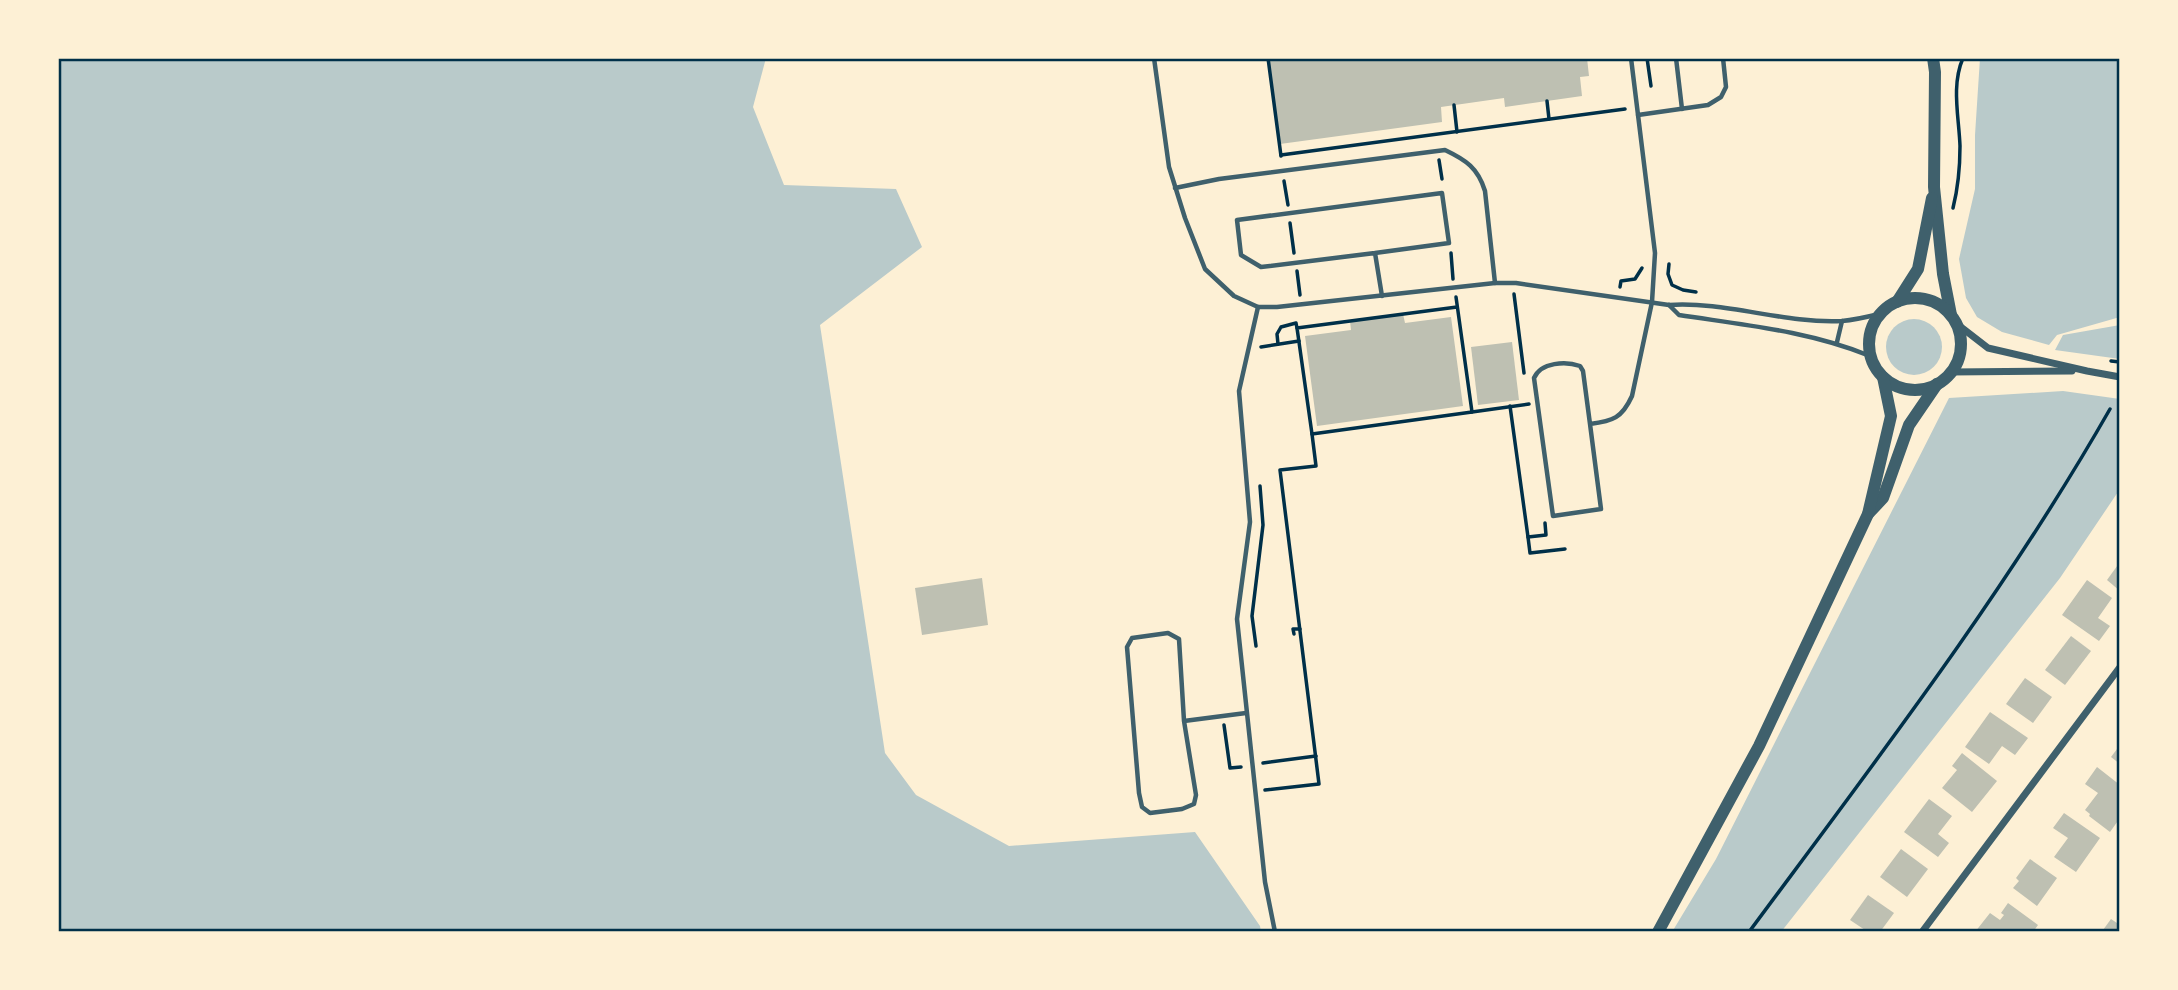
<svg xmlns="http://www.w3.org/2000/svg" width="2178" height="990" viewBox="0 0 2178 990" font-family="'Varela Round',sans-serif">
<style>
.green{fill:#b9caca}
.building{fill:#bec0b2}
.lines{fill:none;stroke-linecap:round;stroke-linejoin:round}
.path{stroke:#003049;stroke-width:3.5}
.service{stroke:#3f606c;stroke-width:4.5}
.minor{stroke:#3f606c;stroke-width:7}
.tertiary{stroke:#3f606c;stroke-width:12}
.neatline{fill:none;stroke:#003049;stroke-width:2.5}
</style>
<rect width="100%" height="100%" fill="#fdf0d5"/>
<g class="green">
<polygon points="58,58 183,58 184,60 217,58 766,58 753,107 784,185 896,189 922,247 820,325 885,753 916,795 1009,846 1195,832 1260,926 1261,932 58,932"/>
<polygon points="1980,58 2120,58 2120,317 2057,335 2049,345 2002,332 1977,317 1966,298 1959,259 1975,189 1975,135"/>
<circle cx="1914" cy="347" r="28"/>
<polygon points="2120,325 2120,359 2055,350 2063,335"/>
<polygon points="2063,391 2120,399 2120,489 2060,578 1781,932 1672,932 1716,859 1949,398"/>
</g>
<g class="building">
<polygon points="1269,58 1587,58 1589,76 1580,77 1582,96 1505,107 1504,98 1441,107 1442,122 1280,144"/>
<polygon points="1403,314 1405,323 1451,317 1463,406 1317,426 1305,336 1351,330 1350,321"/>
<polygon points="1512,342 1519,400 1478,405 1471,347"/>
<polygon points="2120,562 2120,591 2107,580"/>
<polygon points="982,578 988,625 922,635 915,588"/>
<polygon points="2087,580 2112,598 2098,618 2110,626 2099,641 2062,615"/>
<polygon points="2071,636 2091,651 2065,685 2045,670"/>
<polygon points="2025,678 2052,697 2033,723 2006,704"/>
<polygon points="1990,712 2028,738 2015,755 2002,746 1989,764 1965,747"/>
<polygon points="2120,745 2120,764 2111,757"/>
<polygon points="1962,753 1997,781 1972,812 1942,788 1957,770 1952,766"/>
<polygon points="2097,767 2120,785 2120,818 2110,832 2089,816 2090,814 2085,810 2098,793 2085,784"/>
<polygon points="1929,799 1952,816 1938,834 1949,843 1938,857 1904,832"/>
<polygon points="2064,813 2100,838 2076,872 2054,857 2068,838 2053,828"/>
<polygon points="1901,849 1928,869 1907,897 1880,877"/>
<polygon points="2030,859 2057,878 2037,906 2013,888 2019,881 2016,878"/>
<polygon points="1868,895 1894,913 1880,932 1868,932 1850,920"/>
<polygon points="2008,903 2038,925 2033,932 1975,932 1990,913 2000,920 2004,915 2001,913"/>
<polygon points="2111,919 2120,925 2120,932 2106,932 2103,930"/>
</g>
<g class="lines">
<g class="path">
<polyline points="1268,58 1281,156"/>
<polyline points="1647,58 1651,86"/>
<polyline points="1547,101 1549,119"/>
<polyline points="1454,105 1457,132"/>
<polyline points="1281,155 1625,109"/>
<polyline points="1439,160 1442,179"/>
<polyline points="1284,181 1288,205"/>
<path d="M 1953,208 C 1958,188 1960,167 1960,146 C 1959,117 1951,86 1963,58"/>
<polyline points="1290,223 1294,253"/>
<polyline points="1451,253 1453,279"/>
<polyline points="1669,264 1668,274 1672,285 1683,290 1696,292"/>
<polyline points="1297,271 1300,295"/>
<polyline points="1620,287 1621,281 1635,279 1642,268"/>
<polyline points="1514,294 1524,373"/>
<polyline points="1456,297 1472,412 1312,434 1297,328 1457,307"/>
<polyline points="1278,344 1277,334 1281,327 1296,323 1297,328"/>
<polyline points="1261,347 1299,341"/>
<polyline points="2111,361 2120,362"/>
<polyline points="1510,406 1528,537 1546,535 1545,523"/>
<polyline points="1472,412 1529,404"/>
<polyline points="1528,537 1530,553 1565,549"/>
<polyline points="1294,634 1293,629 1300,629"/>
<polyline points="1256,646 1252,616 1263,525 1260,486"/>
<polyline points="1224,725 1230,768 1241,767"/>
<polyline points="1263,763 1316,756"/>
<polyline points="1265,790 1319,784 1280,470 1316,466 1312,434"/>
<path d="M 1749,932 C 1875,762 2005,593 2110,409"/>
</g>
<g class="service">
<path d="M 1154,58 L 1169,167 L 1185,218 L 1205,269 L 1234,296 L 1258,307 L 1277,307 L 1495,283 L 1516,283 L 1669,305 C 1725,301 1785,324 1842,321 C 1854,320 1867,317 1879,314"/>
<polyline points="1676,58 1682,109"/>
<polyline points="1638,115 1708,105 1721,97 1726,87 1723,58"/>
<path d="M 1175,188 L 1219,179 L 1445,150 C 1466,160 1478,168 1485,191 L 1495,283"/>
<polyline points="1375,253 1261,267 1241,255 1237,220 1442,193 1449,243 1375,253 1382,296"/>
<path d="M 1669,305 L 1679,315 C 1744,325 1809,331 1870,356"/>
<polyline points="1258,307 1239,391 1250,522 1237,619 1265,882 1275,932"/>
<polyline points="1837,342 1842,321"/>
<path d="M 1590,424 L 1601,509 L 1553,516 L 1534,378 C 1541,362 1566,361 1580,366 L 1583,371 L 1590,424 C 1613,421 1622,418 1632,396 L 1652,302 L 1655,253 L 1631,58"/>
<polyline points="1184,721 1179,639 1168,633 1132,638 1127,647 1139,793 1142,807 1150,813 1182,809 1194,804 1196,795 1184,721 1246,713"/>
</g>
<g class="minor">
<polyline points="1957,324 1988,348 2087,371 2120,377"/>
<polyline points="1951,372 2072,371"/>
<polyline points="1922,932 2120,667"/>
</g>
<g class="tertiary">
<polyline points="1933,58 1935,72 1934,187 1943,274 1951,315"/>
<circle cx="1915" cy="344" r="46"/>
<polyline points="1897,302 1918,269 1932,198"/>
<polyline points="1868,514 1883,498 1909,425 1937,384"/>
<polyline points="1658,932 1759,746 1868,514 1891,416 1883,377"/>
</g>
</g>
<rect width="2178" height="990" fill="none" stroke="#fdf0d5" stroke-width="119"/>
<rect x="60" y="60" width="2058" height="870" class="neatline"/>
</svg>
